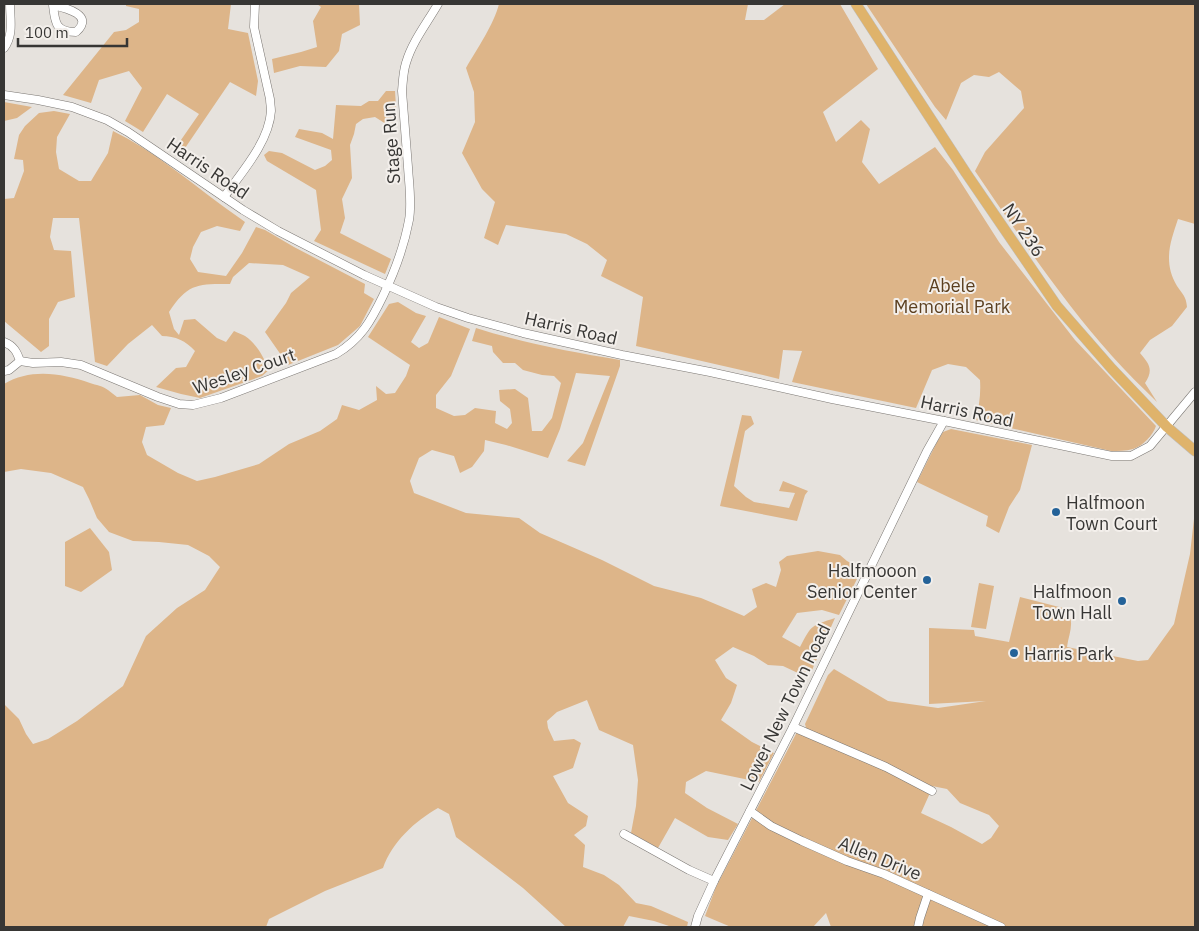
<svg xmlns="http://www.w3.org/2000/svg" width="1199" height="931" viewBox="0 0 1199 931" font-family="'IBM Plex Sans',sans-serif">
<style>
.green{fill:#ddb589}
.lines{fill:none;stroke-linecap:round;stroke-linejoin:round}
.minor-casing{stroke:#7b7773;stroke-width:9}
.major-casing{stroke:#bfbfbe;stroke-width:11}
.minor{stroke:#fff;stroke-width:8}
.major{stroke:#dfb36b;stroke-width:10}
.poi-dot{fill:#246298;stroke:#f3efeb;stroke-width:2}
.labels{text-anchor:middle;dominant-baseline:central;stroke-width:4;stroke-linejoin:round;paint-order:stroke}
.street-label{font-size:18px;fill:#373634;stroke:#f3efeb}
.park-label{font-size:18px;fill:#5b3f1f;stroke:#f3efeb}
.poi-label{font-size:18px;fill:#373634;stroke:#f3efeb;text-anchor:start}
</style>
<rect width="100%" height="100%" fill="#e6e2dd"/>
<g class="green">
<polygon points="126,4 231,4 228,29 248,33 258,81 256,96 230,82 181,154 174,150 199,114 167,94 143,132 125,121 142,88 129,71 99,80 91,103 63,95 114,32 126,30 139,22 139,9 126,6"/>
<polygon points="317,4 359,4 360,25 342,34 339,51 326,67 300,66 274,73 272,59 301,52 317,47 313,21 321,7"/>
<path d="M 499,4 L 748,4 L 745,20 L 764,20 L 785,4 L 840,4 L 878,69 L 823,112 L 836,142 L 861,120 L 870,129 L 862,162 L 879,184 L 935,147 L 953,170 L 999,242 L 1075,340 L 1156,426 C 1153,435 1143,446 1133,449 C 1126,451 1118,451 1111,451 L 976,420 C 979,406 981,394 980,380 L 966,367 L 948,364 L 932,370 L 916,408 L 792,382 L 802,351 L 783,350 L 779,379 L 767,376 L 636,346 L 643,297 L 601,276 L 607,260 L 587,244 L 566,234 L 506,225 L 498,245 L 484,238 L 495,202 L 482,189 L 462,153 L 475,122 L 474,92 L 466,68 C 477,49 494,24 499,4 Z"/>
<path d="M 866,4 L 1195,4 L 1195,224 L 1178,219 C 1170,243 1163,262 1177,286 C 1183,295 1186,296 1187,307 L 1172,326 L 1150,340 L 1140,353 C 1149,364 1154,369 1145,383 L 1157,402 C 1142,387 1126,372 1112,356 C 1061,299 1018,234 975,171 L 985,152 L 1024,108 L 1021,91 L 999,72 L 989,77 L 974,75 L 961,83 L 946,120 L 935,107 Z"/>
<polygon points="386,91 395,91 397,122 386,124 375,117 363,119 356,124 354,134 350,145 352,178 342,199 345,218 340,233 391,259 385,274 314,241 321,230 316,190 267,161 264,155 269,151 282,153 315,170 325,166 332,160 331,150 295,137 299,129 322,133 333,139 336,105 361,106 369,101 378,101"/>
<polygon points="4,102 32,107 17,118 4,121"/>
<path d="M 54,111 L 70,114 L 57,137 L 56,152 L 59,169 L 79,181 L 91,181 L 108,153 L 113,131 C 152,150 185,178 220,204 C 228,210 237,216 245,222 L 240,231 L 217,226 L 201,232 L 193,247 L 190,259 L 198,272 L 226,276 L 242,253 L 256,227 L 265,230 L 294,247 L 365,284 L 364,293 L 374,299 L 360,326 L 338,345 L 288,365 L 265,332 L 286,303 L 291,293 L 310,277 L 283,265 L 249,263 L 233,277 L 230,284 C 198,284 188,283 169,312 L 174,329 L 179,335 L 184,320 L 195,319 L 217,338 L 226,342 L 234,331 C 237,333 242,334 245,336 C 257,344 264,358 269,370 L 262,376 L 200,398 L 181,394 L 156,387 L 176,368 L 186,367 L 195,351 C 186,341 175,336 162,336 L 152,325 L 128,344 L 107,366 L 95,362 L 79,218 L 53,218 L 50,237 L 54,250 L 71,251 L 75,297 L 58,302 L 49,319 L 49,346 L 41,352 L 4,321 L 4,199 L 14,198 L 24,171 L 23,160 L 14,159 L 19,135 L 25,126 L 39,113 Z"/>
<path d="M 398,302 L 416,313 L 426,316 L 411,342 L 419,348 L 428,343 L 439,317 L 470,329 L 451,376 L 436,395 L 436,408 L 454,416 L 465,415 L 475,408 L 496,411 L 495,423 L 507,429 L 512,423 L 510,409 L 500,401 L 499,390 L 515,389 L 528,398 L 532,431 L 542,431 L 552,418 L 561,383 L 554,376 L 542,375 L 523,370 L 515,363 L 503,363 L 493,352 L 492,346 L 472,341 L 476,328 C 523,343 571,352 620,360 L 620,366 L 585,466 L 567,461 L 583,443 L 610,376 L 576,373 L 560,429 L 548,458 L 506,445 L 485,440 L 484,451 L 472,467 L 460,473 L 454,456 L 432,450 L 419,458 L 410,481 L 414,493 L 466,513 L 519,518 L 540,533 L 602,560 L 654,586 L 701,598 L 744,616 L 757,607 L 752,589 L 766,583 L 776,587 L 781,570 L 779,562 L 787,556 L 818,551 L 840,555 L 847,561 L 862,569 L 839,615 L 822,610 L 797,613 L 782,637 L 800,647 C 812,624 811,626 835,618 L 812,670 L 800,674 L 783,666 L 768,665 L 754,656 L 733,647 L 715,660 L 726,678 L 737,685 L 731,703 L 721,720 L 752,742 L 774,753 L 759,782 L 706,771 L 686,782 L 685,793 L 707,808 L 738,824 L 728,840 L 708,837 L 675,818 L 658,848 L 631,833 L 636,806 L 638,780 L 633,745 L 599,730 L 587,700 L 557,712 L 547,721 L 548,728 L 554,741 L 574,739 L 581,743 L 573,768 L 553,776 L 568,803 L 588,816 L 586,826 L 574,835 L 585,845 L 583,867 L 604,875 L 619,885 L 636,903 L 651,906 L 688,922 L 687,927 L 672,927 L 654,921 L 629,916 L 623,927 L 566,927 L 523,888 L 456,837 L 449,814 L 438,808 C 415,821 392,842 383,868 L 325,891 L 269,919 L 266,927 L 4,927 L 4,704 L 19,719 L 26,734 L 33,744 L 48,739 L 77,721 L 123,686 L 146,636 L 177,608 L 205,590 L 220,567 L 209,556 L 188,545 L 159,542 L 133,541 L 109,532 L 97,518 L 89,499 L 83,487 L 51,473 L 21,469 L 4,472 L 4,384 C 30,368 62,373 90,383 C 96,385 103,386 108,390 C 111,392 114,395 117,397 L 140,395 L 158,405 L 171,408 L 164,425 L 146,427 L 142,442 L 147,455 L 178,473 L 197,481 L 215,477 L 259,464 L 289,444 L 320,431 L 337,419 L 342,405 L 359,410 L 377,400 L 376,386 L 386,394 L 395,393 L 406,376 L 410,365 L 368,337 L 389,304 Z"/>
<polygon points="742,415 751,416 754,424 745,431 734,486 746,497 754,502 789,508 795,493 779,491 783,481 808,491 805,495 797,521 720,506"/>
<polygon points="951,429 1032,445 1020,490 1009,507 999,533 986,526 988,516 917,482 937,442 943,432"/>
<path d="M 1195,510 L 1195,927 L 922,927 L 925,915 L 915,927 L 831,927 L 826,913 L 813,927 L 731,927 L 705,916 L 716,887 L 797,732 L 881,767 L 930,793 L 921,813 L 951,827 L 982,844 L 991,838 L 999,826 L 989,815 L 960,803 L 947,789 L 927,785 L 807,731 L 805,724 L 828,675 L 834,669 L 888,701 L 938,708 L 986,701 L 929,704 L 929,628 L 974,630 L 975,636 L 1009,642 L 1020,597 L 1063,608 C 1077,619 1069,632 1067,647 L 1138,661 L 1148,660 L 1174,624 L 1190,554 Z"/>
<polygon points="90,528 109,552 112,570 81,592 65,586 65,542"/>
<polygon points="979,583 994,586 986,629 971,627"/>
</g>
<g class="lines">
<g class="minor-casing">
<g id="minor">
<path d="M 53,5 C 66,8 95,15 76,32 C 55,32 55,22 53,5 Z"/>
<path d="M 4,48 C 14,35 10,19 10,4"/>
<polyline points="4,95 38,100 72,107 107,120 128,132 243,210 278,231 364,275 436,307 468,318 523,333 622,355 710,372 832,399 944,421 1112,456 1131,456 1150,446 1195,392"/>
<path d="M 224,197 C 242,172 269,142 271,111 C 271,107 270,103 270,99 L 254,27 L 255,4"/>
<path d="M 4,342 C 14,346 17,352 20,361"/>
<path d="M 20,361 L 33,363 L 61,362 L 81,365 L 158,397 L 179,404 L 193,405 L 221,398 L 336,354 C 361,339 371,321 383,296 C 395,271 404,247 409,220 C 412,203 409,184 408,167 C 406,142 404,116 402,91 C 403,81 403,72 406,63 C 412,42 427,23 438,4"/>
<polyline points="4,371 9,370 20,361"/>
<polyline points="793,727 886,767 932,791"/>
<polyline points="750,811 771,826 802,841 847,861 884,874 1001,927"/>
<polyline points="624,834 689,870 714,881"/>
<polyline points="695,927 698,916 714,881 793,727 927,451 944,421"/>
<polyline points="918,927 920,918 928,894"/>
</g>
</g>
<g class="major-casing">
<polyline id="major" points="856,4 966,173 1057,306 1112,369 1167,427 1195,451"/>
</g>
<use href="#minor" class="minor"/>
<use href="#major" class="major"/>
</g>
<g class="poi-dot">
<circle cx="1056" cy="512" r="5"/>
<circle cx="927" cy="580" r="5"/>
<circle cx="1122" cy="601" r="5"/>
<circle cx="1014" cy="653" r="5"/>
</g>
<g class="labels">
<g class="street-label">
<text transform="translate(391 143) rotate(-94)">Stage Run</text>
<text transform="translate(208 168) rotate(34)">Harris Road</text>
<text transform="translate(1024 230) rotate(56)">NY 236</text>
<text transform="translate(571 328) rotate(13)">Harris Road</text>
<text transform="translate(244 371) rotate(-19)">Wesley Court</text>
<text transform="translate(967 411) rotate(12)">Harris Road</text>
<text transform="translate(785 707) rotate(-64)">Lower New Town Road</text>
<text transform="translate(880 858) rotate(22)">Allen Drive</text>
</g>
<g class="park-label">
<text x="952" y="285">Abele<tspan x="952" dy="21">Memorial Park</tspan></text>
</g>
<g class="poi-label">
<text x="1066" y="502">Halfmoon<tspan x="1066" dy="21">Town Court</tspan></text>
<text x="917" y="570" text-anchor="end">Halfmooon<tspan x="917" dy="21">Senior Center</tspan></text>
<text x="1112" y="591" text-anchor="end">Halfmoon<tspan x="1112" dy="21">Town Hall</tspan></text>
<text x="1024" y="653">Harris Park</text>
</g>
</g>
<rect width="1199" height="931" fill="none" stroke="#373634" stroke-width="10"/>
<path d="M18 38v8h109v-8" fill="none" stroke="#373634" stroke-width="2.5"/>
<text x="25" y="38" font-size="15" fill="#373634" stroke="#f3efeb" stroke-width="4" paint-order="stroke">100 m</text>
</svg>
